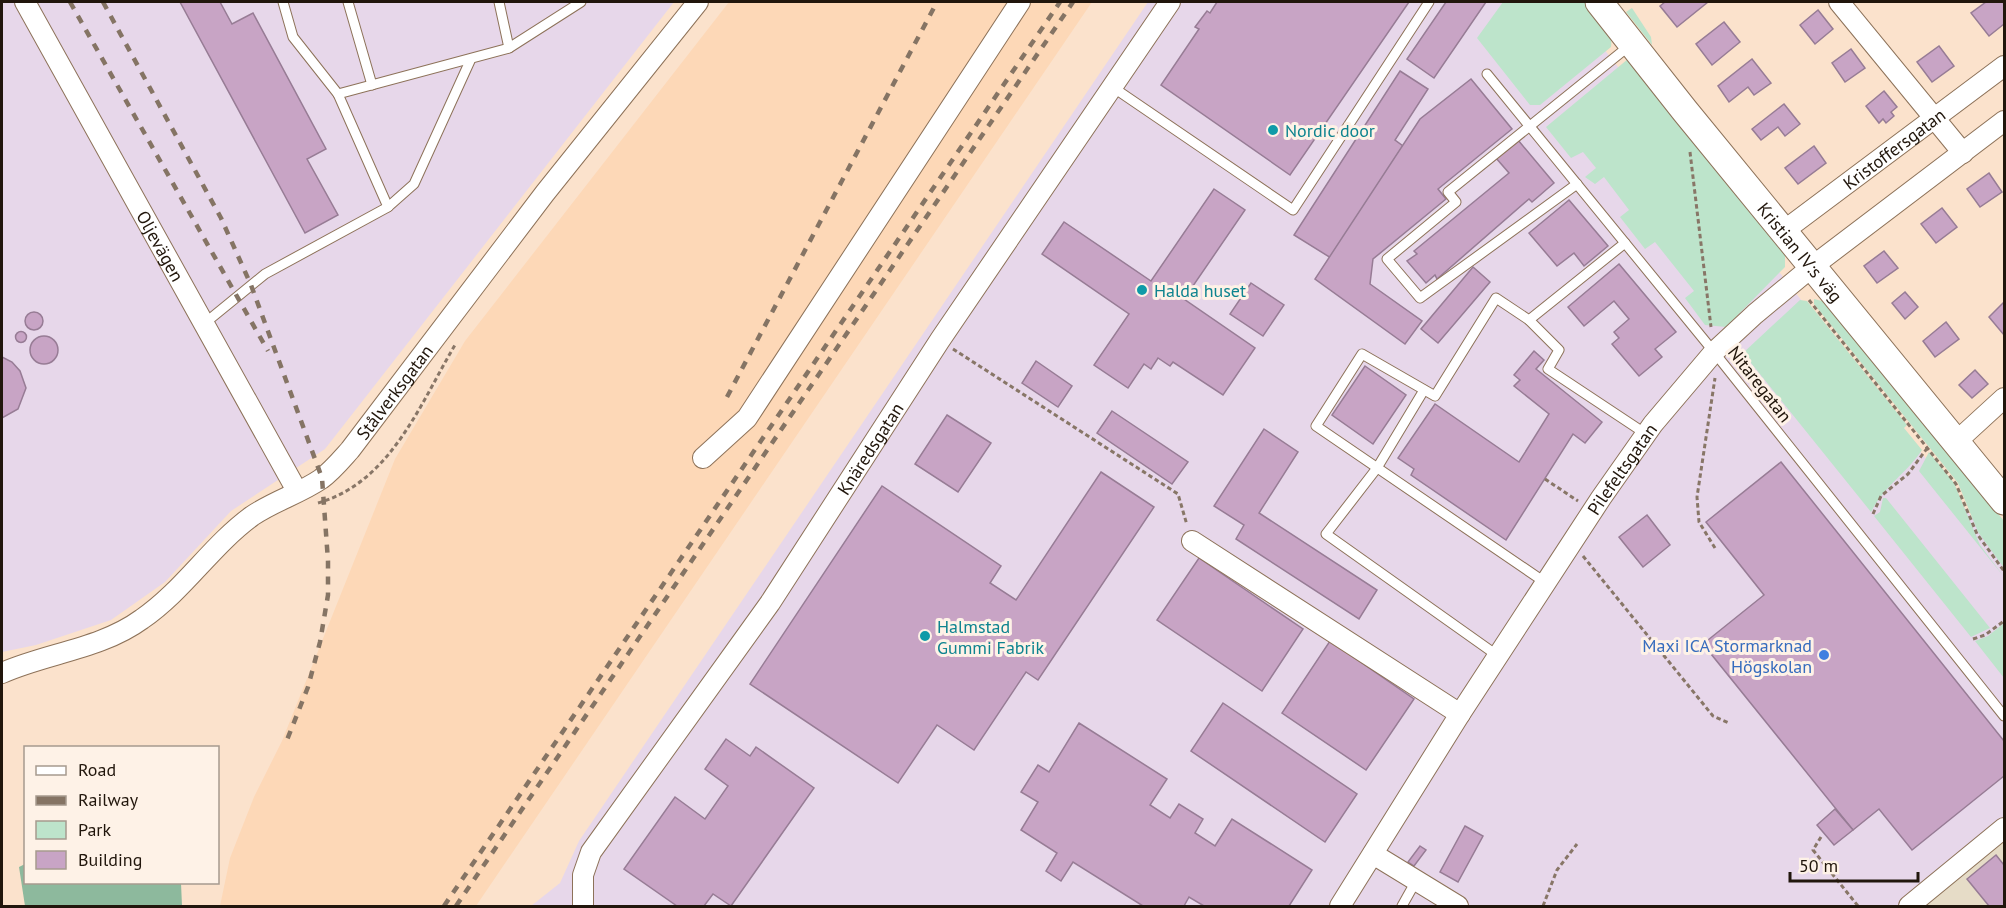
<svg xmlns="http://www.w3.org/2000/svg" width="2006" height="908" viewBox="0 0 2006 908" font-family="'PT Sans',sans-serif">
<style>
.built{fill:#fdd8b7}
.industrial{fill:#e7d7ea}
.education{fill:#e6dcc7}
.green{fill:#bde4cb}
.forest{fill:#8db99d}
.building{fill:#c8a4c5;stroke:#977c95;stroke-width:1.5}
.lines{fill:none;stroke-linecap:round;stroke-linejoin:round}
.lane-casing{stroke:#8d7259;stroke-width:11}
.street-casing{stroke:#8d7259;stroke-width:22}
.secondary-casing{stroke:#8d7259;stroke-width:29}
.path{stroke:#887667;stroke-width:3;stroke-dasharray:4.5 3;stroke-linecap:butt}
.lane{stroke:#fff;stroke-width:9}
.street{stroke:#fff;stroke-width:20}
.secondary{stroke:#fff;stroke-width:27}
.rail{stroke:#857464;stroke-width:4.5;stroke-dasharray:8 8;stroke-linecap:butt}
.culture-dot{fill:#0f9aa8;stroke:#fef2e7;stroke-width:2}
.shop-dot{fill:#3f7fe0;stroke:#fef2e7;stroke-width:2}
.labels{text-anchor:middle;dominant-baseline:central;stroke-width:6;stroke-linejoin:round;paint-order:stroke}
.culture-label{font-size:18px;fill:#0d838f;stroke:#fef2e7;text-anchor:start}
.street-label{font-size:18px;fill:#21160c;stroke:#fef2e7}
.shop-label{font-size:18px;fill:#366cbe;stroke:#fef2e7;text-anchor:end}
</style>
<rect width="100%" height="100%" fill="#fbe2cc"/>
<polygon class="built" points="729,2 1092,2 476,906 220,906 230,858 254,797 282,741 395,459 465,341"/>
<g class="industrial">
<polygon points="2,2 674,2 325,449 231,511 165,582 111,620 36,645 2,652"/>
<polygon points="1148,2 1567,2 2004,558 2004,906 531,906 560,883 579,841"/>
</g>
<polygon class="education" points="2004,841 2004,906 1924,906"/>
<g class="green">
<path d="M 1503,2 L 1586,2 C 1596,14 1614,29 1611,47 L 1540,105 L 1530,105 L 1477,38 Z"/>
<polygon points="1632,8 1651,37 1652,45 1626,12"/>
<polygon points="1628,59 1785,249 1785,267 1726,327 1705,325 1685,298 1694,291 1655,242 1645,249 1620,217 1629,210 1604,177 1595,184 1585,177 1596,168 1583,152 1571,158 1546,127"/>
<polygon points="1814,299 1822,301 1826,306 1830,304 2004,521 2004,568 1978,532 1958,483 1814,304"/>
<path d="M 1800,300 L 1807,301 L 1907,425 L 1904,428 L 1922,450 C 1906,474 1885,485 1871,512 L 1743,353 Z"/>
<polygon points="1929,452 1954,483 1980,545 2004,577 1919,471"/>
<polygon points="1883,498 1886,498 1990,628 1971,637 1874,516 1880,512"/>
<polygon points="2004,623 2004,678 1975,641 1988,636"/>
</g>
<polygon class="forest" points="25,864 26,882 181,883 182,906 25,906 19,867"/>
<g class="building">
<polygon points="180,2 220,2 232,24 253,13 326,149 307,159 338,215 305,233"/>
<polygon points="1217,2 1409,2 1290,175 1161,85 1199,29 1195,27 1207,11 1210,13"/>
<polygon points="1446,2 1486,2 1434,78 1407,59"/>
<polygon points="1665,2 1708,2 1677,27 1660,6"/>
<polygon points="1986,2 2003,2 2004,4 2004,24 1989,36 1971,13"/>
<polygon points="1818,10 1833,29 1815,44 1800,25"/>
<polygon points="1724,22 1740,42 1712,65 1696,44"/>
<polygon points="1939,46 1954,66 1932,82 1917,62"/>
<polygon points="1851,49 1865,68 1845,82 1832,63"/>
<polygon points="1752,59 1771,83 1754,95 1748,87 1729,102 1718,86"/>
<polygon points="1400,71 1428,89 1395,140 1403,146 1331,258 1294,235"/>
<polygon points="1471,79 1512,129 1438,189 1446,199 1373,259 1370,284 1422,321 1405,344 1315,279 1420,119"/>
<polygon points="1884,91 1897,107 1891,112 1894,116 1886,123 1883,119 1879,123 1866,106"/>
<polygon points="1784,104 1800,124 1785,136 1778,127 1761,140 1752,129"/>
<polygon points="1518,140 1554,183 1532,202 1529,199 1437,279 1435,275 1426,283 1407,261 1417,254 1414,251 1509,173 1496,158"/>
<polygon points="1814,146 1826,163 1798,184 1785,168"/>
<polygon points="1989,173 2002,192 1980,207 1967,189"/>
<polygon points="1214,189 1245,210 1184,299 1255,348 1223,395 1173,362 1170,366 1158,358 1151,369 1144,364 1128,388 1094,365 1129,314 1042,254 1064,222 1151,281"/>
<polygon points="1569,200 1608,246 1584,266 1574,253 1557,266 1529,233"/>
<polygon points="1942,208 1957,227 1936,243 1921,224"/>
<polygon points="1884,251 1898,268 1877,283 1864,266"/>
<polygon points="1619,264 1676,332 1655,349 1662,357 1639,376 1612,344 1619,338 1614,332 1629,319 1614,301 1584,326 1568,307"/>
<polygon points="1473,267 1490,282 1438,343 1421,329"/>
<polygon points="1251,283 1284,305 1263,336 1230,314"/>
<polygon points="1905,292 1918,307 1905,319 1892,303"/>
<polygon points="2004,302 2004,335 1989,317"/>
<circle cx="34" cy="321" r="9"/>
<polygon points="1946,322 1959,339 1935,357 1923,341"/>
<circle cx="21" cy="337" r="5.5"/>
<circle cx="44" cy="350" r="14"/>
<polygon points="1534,351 1544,360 1536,369 1602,422 1585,443 1573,434 1506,540 1411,475 1414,469 1398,458 1435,404 1519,462 1549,414 1514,386 1520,380 1514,375"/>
<polygon points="2,357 12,362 20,371 26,388 18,409 2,418"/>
<polygon points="1036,361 1072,386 1058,407 1022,383"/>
<polygon points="1365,366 1406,395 1373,444 1332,415"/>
<polygon points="1975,370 1988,384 1972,398 1959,385"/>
<polygon points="1112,411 1188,462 1172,484 1097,433"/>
<polygon points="947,415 991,443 958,492 915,464"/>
<polygon points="1264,429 1298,452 1259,513 1377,590 1359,619 1236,539 1244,525 1214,506"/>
<polygon points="1781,462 2004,741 2004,776 1912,850 1879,809 1853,830 1703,644 1764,595 1706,522"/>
<polygon points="1101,472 1154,507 1038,680 1026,672 974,750 937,725 898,783 750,684 882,486 1001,566 990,583 1016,600"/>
<polygon points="1647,515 1670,545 1643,567 1619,537"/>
<polygon points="1199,558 1303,629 1262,691 1157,620"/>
<polygon points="1330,641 1414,699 1366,770 1282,713"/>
<polygon points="1223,703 1357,794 1325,842 1191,751"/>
<polygon points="1079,723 1167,779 1150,805 1170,818 1179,804 1203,819 1195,833 1215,846 1232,819 1312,870 1289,906 1204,906 1189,897 1184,906 1143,906 1073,862 1061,881 1046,871 1057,853 1021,830 1038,802 1021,792 1038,765 1049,772"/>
<polygon points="726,739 750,756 756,747 814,788 731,906 713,894 704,906 677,906 624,869 675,797 705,819 728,786 705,769"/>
<polygon points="1835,809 1853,830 1834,845 1817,825"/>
<polygon points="1465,826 1483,836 1458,882 1440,872"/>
<polygon points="1420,846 1426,850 1414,866 1408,862"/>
<polygon points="1996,855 2004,865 2004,906 1989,906 1967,879"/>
</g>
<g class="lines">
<g class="lane-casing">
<g id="lane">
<polyline points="283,2 293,37 338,94"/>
<polyline points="348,2 372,85"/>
<polyline points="499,2 509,48 581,2"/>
<polyline points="1487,74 1714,352 2004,716"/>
<polyline points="1111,86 1293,210 1429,2"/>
<polyline points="1577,184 1420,298 1387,259 1456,202 1448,192 1629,46"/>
<polyline points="388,207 414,184 470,61"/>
<polyline points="1529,320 1559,350 1548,369 1646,434"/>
<polyline points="205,323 265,274 388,207 338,94 509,48"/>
<polyline points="1424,390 1377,468 1326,534 1498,656"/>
<polyline points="1546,583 1316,426 1362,354 1435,396 1496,298 1529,320 1625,243"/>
<polyline points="1402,906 1416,881"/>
</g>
</g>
<g class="street-casing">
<g id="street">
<path id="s1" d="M 25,2 L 297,491"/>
<polyline points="1839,2 1963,153"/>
<path id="s2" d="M 1785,230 L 2004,66"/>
<polyline points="1957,441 2004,398"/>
<polyline points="703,458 747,418 1020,2"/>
<polyline points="1192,541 1460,714"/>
<path id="s3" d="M 2,673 C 47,653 101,649 142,619 C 184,590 211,546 252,516 C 274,501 299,494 321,479 C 332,471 341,460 350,450 L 545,193 L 698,2"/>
<polyline points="1373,854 1458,906"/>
<path id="s4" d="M 583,906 L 583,875 L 591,852 L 770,603 L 940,340 L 1170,2"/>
<path id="s5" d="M 1340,906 L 1460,714 L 1601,498 L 1653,424 L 1714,352 L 1755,314 L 1813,266 L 2004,121"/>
<polyline points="1909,906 2004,828"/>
</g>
</g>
<g class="secondary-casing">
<g id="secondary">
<path id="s6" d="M 1599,2 L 1685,111 L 2004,501"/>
</g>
</g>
<g class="path">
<polyline points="1690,152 1711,327"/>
<polyline points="1809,300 1956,484 1977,534 2004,571"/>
<polyline points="953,349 1178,494 1187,525"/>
<polyline points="1545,479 1578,501"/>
<path d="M 318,503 C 391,482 420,404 455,345"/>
<polyline points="1873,514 1881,496 1908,474 1928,447"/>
<polyline points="1715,548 1699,522 1697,497 1715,378"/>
<polyline points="1583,556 1713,716 1729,723"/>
<polyline points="1973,639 1985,635 2004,621"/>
<polyline points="1821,837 1813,850 1858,906"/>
<polyline points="1543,906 1557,870 1577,844"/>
</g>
<use href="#lane" class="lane"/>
<use href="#street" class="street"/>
<use href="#secondary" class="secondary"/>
<g class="rail">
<polyline points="70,2 268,351"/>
<polyline points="103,2 221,218 251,285 322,478 328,561 328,595 320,642 308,687 285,745"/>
<polyline points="727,397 937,2"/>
<polyline points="444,906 1060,2"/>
<polyline points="456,906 1073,2"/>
</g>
</g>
<g class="culture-dot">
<circle cx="1273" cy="130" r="6"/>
<circle cx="1142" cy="290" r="6"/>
<circle cx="925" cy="636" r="6"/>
</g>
<circle class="shop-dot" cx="1824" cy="655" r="6"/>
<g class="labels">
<g class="culture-label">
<text x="1285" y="130">Nordic door</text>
<text x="1154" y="290">Halda huset</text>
<text x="937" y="626">Halmstad<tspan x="937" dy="21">Gummi Fabrik</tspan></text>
</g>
<g class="street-label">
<text stroke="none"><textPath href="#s2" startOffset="136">Kristoffersgatan</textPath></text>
<text stroke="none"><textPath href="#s1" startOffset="279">Oljevägen</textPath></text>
<text stroke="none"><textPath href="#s6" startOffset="321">Kristian IV:s väg</textPath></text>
<text transform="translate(1760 384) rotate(52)">Nitaregatan</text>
<text stroke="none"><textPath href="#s3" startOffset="494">Stålverksgatan</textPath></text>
<text stroke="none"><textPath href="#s4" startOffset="546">Knäredsgatan</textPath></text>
<text stroke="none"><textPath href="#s5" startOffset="520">Pilefeltsgatan</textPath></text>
</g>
<g class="shop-label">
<text x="1812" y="645">Maxi ICA Stormarknad<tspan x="1812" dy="21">Högskolan</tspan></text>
</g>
</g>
<rect width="2006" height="908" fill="none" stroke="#21160c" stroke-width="6"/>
<rect x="24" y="746" width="195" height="138" fill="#fef2e7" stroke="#a69a8f" stroke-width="1.5"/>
<rect x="36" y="766" width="30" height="9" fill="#ffffff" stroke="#a69a8f" stroke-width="1.5"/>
<text x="78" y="776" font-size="18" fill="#21160c">Road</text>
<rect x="36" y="796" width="30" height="9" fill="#857464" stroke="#a69a8f" stroke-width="1.5"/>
<text x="78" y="806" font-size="18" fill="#21160c">Railway</text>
<rect x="36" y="821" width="30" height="18" fill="#bde4cb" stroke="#a69a8f" stroke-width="1.5"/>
<text x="78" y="836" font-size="18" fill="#21160c">Park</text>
<rect x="36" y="851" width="30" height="18" fill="#c8a4c5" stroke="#a69a8f" stroke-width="1.5"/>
<text x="78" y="866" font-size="18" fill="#21160c">Building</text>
<path d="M1790 872v9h128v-9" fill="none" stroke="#21160c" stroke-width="3"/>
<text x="1799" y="872" font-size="18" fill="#21160c" stroke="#fef2e7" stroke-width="4.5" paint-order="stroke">50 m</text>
</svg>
